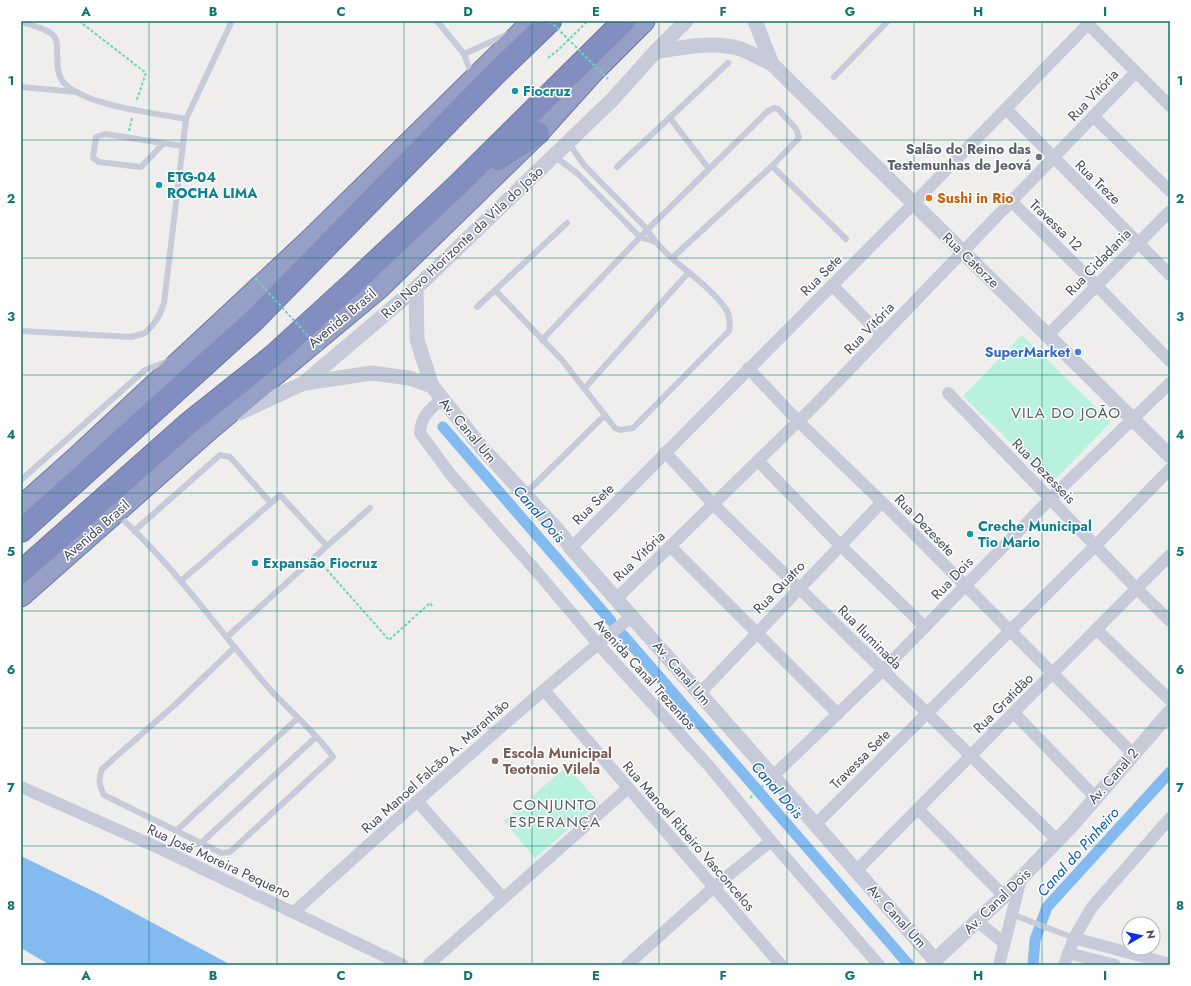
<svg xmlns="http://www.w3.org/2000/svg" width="1191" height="986" viewBox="0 0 1191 986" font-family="Jost,sans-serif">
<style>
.green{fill:#b8f1de}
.water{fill:#83bbf0}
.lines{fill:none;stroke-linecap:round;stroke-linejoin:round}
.canal{stroke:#83bbf0;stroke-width:11}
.trunk-casing{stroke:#6d79ab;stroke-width:23}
.motorway-casing{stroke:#6d79ab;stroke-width:24}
.path{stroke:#6fd1bc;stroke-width:2;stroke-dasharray:3 2;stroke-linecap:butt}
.service{stroke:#c6cad9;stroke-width:6}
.minor{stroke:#c6cad9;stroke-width:12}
.tertiary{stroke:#c6cad9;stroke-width:15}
.trunk{stroke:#96a0c6;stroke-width:21}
.motorway{stroke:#828ebf;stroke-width:22}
.path-bridge{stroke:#6fd1bc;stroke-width:2;stroke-dasharray:3 2;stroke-linecap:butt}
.grid{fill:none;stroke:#0f766e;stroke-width:1;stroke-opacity:0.55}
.culture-dot{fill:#0f9aa8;stroke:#fff;stroke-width:1.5}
.worship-dot{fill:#6b7280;stroke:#fff;stroke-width:1.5}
.food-dot{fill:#e8710a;stroke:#fff;stroke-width:1.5}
.shop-dot{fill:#3f7fe0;stroke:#fff;stroke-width:1.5}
.education-dot{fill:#8d6e63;stroke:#fff;stroke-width:1.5}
.labels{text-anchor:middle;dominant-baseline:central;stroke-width:3;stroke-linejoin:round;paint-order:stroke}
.culture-label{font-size:14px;font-weight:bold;fill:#0d838f;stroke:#fff;text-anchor:start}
.street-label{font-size:14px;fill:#444a5c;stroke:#fff}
.worship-label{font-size:14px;font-weight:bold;fill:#5b616d;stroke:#fff;text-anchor:end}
.food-label{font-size:14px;font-weight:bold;fill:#c56008;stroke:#fff;text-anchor:start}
.shop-label{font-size:14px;font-weight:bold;fill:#366cbe;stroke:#fff;text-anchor:end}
.education-label{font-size:14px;font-weight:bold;fill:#785e54;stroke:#fff;text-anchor:start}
.neighbourhood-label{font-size:15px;letter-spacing:1px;fill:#5a5b63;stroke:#fff}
.water-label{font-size:15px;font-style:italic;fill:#045baf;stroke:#fff}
.neatline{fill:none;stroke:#0f766e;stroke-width:1.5}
.grid-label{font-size:13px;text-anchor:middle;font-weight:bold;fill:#0f766e}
</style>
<rect width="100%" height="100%" fill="#f0eeed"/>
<g class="green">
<polygon points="1022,335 1111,422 1052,483 963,396"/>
<polygon points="567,766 599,803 535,858 504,821"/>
</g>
<polygon class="water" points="21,856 99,894 231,965 50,965 21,948"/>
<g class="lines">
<g class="canal">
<polyline points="443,427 611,621"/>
<polyline points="623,635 909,965"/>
<polyline points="1033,965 1035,940 1047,907 1170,772"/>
</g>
<g class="trunk-casing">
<g id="trunk">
<polyline points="21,507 78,456 310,240 533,21"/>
<polyline points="21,596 211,428 378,289 538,133 593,72 644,21"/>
</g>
</g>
<g class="motorway-casing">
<g id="motorway">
<polyline points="498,159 538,133"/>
<polyline points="21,531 253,321 494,75 550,21"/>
<polyline points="21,572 188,424 272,357 352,284 457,186 624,21"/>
</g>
</g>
<g class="path">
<polyline points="79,21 146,73 136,102"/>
<polyline points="548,58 558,50 588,21"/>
<polyline points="129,131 132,118"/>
<polyline points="320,562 389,640 430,603 433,607"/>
<polyline points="750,798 764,785"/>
</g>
<g class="service">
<polyline points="437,21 464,54 472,76"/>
<path d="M 21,22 C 31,25 44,28 52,34 C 63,43 51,68 64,83 C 86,106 154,113 186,119"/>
<polyline points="464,54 508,34"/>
<polyline points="834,77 888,21"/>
<polyline points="21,87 77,92"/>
<polyline points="670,118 709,169"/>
<polyline points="163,144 141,167 99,162 93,158 96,137 105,134 182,146"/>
<polyline points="554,156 577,173 640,237 655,242"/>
<polyline points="772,166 846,239"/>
<polyline points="617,167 728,63"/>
<path d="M 496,291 L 562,360 L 615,428 L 620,430 L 633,428 L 729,331 C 730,324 730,314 725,308 C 704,278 665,261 647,229 L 584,165 L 568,142"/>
<polyline points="477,307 567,223"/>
<polyline points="21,331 131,337 145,333 151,327 159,316 164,303 186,119 232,21"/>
<polyline points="542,340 644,233 768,111 774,108 778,109 796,129 799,137 797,140 772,166 672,258"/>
<polyline points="584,389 689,272"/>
<polyline points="21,480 145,370 171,360"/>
<polyline points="525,494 605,415"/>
<path d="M 121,518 C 176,568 218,630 267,686 C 288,710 315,731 333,757 L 230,852 L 221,853 L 104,795 C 99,785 98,779 102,769 L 178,702 L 235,647"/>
<polyline points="134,531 220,455 230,457 271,503 181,581"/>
<polyline points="327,546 370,508"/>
<polyline points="227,637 327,546 280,495 271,503"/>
<polyline points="176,831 298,718"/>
<polyline points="201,843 316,737"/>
<polyline points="1011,914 1074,938"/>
</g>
<g class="minor">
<polyline points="1088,24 1170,106"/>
<polyline points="1006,109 1170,275"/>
<polyline points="1093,116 1170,191"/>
<polyline points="1012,202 1097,286 1170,361"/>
<polyline points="832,285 882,336"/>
<polyline points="1048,335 1170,211"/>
<polyline points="748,368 798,421 882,502 1133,754"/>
<polyline points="948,393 1136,588 1170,621"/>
<path d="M 442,399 C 430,409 421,416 420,433 L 451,475 L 538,573 L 598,644 L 709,766 L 771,841 L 879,965"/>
<polyline points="665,452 713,504 1057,840"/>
<polyline points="758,461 840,545 925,627"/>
<polyline points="670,546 838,714"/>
<polyline points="571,548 913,204 1091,21"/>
<polyline points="617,598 814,406 1136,72"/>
<polyline points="1096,629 1170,700"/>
<polyline points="544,690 781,965"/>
<polyline points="700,693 882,502"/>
<polyline points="1014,713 1095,797"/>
<polyline points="772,777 882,671 1050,499 1170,383"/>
<polyline points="21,787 161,849 403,965"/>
<polyline points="417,801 503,898"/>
<polyline points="918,809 1004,896"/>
<polyline points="815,825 1096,545 1170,469"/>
<polyline points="856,871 1170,555"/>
<path d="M 294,912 C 405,812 516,711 632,616"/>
<polyline points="977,921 1004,943"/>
<polyline points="1074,938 1170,964"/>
<polyline points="1068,953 1115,965"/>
<polyline points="428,965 628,788"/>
<polyline points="627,965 714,887 771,841"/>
<polyline points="999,965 1021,879"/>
<polyline points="1064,965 1074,938 1092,907 1170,818"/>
</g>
<g class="tertiary">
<polyline points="755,21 772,64"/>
<path d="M 655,52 C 683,47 713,41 741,49 C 751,53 762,59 772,64 L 1170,456"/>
<polyline points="416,288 417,340 432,386 482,448 562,535 571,548 935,960 1004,896 1073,824 1170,712"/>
<polyline points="305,383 372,373 409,378 432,386"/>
<polyline points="239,413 304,383 416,288 612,100 655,52 686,21"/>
</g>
<use href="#trunk" class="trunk"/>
<use href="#motorway" class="motorway"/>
<g class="path-bridge">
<polyline points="550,21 608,79"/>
<polyline points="255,278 321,350"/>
</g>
</g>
<path class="grid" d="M 149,21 L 149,965M 277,21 L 277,965M 404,21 L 404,965M 532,21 L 532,965M 659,21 L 659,965M 787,21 L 787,965M 914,21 L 914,965M 1042,21 L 1042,965M 21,140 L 1170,140M 21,258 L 1170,258M 21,375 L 1170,375M 21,493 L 1170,493M 21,611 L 1170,611M 21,728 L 1170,728M 21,846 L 1170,846"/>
<g class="culture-dot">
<circle cx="515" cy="91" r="4"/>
<circle cx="159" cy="185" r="4"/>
<circle cx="970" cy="534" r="4"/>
<circle cx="255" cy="563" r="4"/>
</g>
<circle class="worship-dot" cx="1039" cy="157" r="4"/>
<circle class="food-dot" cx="929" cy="198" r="4"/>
<circle class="shop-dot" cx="1078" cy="352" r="4"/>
<circle class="education-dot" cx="495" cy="761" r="4"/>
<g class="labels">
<g class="culture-label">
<text x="523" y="91">Fiocruz</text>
<text x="167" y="177">ETG-04<tspan x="167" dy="16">ROCHA LIMA</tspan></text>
<text x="978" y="526">Creche Municipal<tspan x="978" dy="16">Tio Mario</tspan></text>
<text x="263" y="563">Expansão Fiocruz</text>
</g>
<g class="street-label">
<text transform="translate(1093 95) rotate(-46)">Rua Vitória</text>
<text transform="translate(1098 182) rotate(44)">Rua Treze</text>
<text transform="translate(1056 225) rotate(44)">Travessa 12</text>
<text transform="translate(462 242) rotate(-43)">Rua Novo Horizonte da Vila do João</text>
<text transform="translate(971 260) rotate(44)">Rua Catorze</text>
<text transform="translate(1098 262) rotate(-46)">Rua Cidadania</text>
<text transform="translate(821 275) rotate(-45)">Rua Sete</text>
<text transform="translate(342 318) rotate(-40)">Avenida Brasil</text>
<text transform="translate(869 328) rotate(-46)">Rua Vitória</text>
<text transform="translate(468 430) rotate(50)">Av. Canal Um</text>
<text transform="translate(1044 471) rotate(46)">Rua Dezesseis</text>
<text transform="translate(593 504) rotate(-45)">Rua Sete</text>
<text transform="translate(925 525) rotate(46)">Rua Dezesete</text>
<text transform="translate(96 530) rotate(-41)">Avenida Brasil</text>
<text transform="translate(639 556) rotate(-44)">Rua Vitória</text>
<text transform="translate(952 578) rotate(-46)">Rua Dois</text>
<text transform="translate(779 587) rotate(-46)">Rua Quatro</text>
<text transform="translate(870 637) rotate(45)">Rua Iluminada</text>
<text transform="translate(682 673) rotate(49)">Av. Canal Um</text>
<text transform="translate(645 674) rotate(48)">Avenida Canal Trezentos</text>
<text transform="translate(1003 703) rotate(-45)">Rua Gratidão</text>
<text transform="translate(860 759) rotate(-45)">Travessa Sete</text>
<text transform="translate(435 766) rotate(-42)">Rua Manoel Falcão A. Maranhão</text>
<text transform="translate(1113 776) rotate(-49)">Av. Canal 2</text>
<text transform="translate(689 836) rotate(49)">Rua Manoel Ribeiro Vasconcelos</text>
<text transform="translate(219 861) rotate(25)">Rua José Moreira Pequeno</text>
<text transform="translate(997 901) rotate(-44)">Av. Canal Dois</text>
<text transform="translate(897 916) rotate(48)">Av. Canal Um</text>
</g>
<g class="worship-label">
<text x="1031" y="149">Salão do Reino das<tspan x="1031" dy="16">Testemunhas de Jeová</tspan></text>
</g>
<g class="food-label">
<text x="937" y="198">Sushi in Rio</text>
</g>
<g class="shop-label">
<text x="1070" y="352">SuperMarket</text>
</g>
<g class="education-label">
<text x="503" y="753">Escola Municipal<tspan x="503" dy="16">Teotonio Vilela</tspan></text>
</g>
<g class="neighbourhood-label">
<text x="1066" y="413">VILA DO JOÃO</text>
<text x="555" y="805">CONJUNTO<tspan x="555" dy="17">ESPERANÇA</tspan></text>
</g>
<g class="water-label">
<text transform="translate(539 514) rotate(49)">Canal Dois</text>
<text transform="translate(777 790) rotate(49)">Canal Dois</text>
<text transform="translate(1078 852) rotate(-48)">Canal do Pinheiro</text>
</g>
</g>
<rect width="1191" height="986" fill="none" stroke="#ffffff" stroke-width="44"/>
<g transform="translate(1141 936) rotate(81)"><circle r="19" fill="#ffffff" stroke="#b4b7be"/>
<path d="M0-3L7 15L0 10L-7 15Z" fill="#0f30e8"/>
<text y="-6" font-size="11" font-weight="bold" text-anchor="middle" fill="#444a5c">N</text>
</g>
<rect x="22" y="22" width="1147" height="942" class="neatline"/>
<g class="grid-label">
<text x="86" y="16">A</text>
<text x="213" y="16">B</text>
<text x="341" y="16">C</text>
<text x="468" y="16">D</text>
<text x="596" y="16">E</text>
<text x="723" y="16">F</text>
<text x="850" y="16">G</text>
<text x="978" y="16">H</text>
<text x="1105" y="16">I</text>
<text x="11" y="85">1</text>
<text x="1180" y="85">1</text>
<text x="11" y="203">2</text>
<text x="1180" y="203">2</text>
<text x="11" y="321">3</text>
<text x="1180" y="321">3</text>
<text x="11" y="439">4</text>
<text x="1180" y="439">4</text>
<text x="11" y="556">5</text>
<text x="1180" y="556">5</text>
<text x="11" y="674">6</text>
<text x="1180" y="674">6</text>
<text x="11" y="792">7</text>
<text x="1180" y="792">7</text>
<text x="11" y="910">8</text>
<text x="1180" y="910">8</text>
<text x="86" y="980">A</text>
<text x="213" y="980">B</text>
<text x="341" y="980">C</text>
<text x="468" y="980">D</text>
<text x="596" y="980">E</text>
<text x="723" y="980">F</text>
<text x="850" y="980">G</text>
<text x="978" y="980">H</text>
<text x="1105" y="980">I</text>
</g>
</svg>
